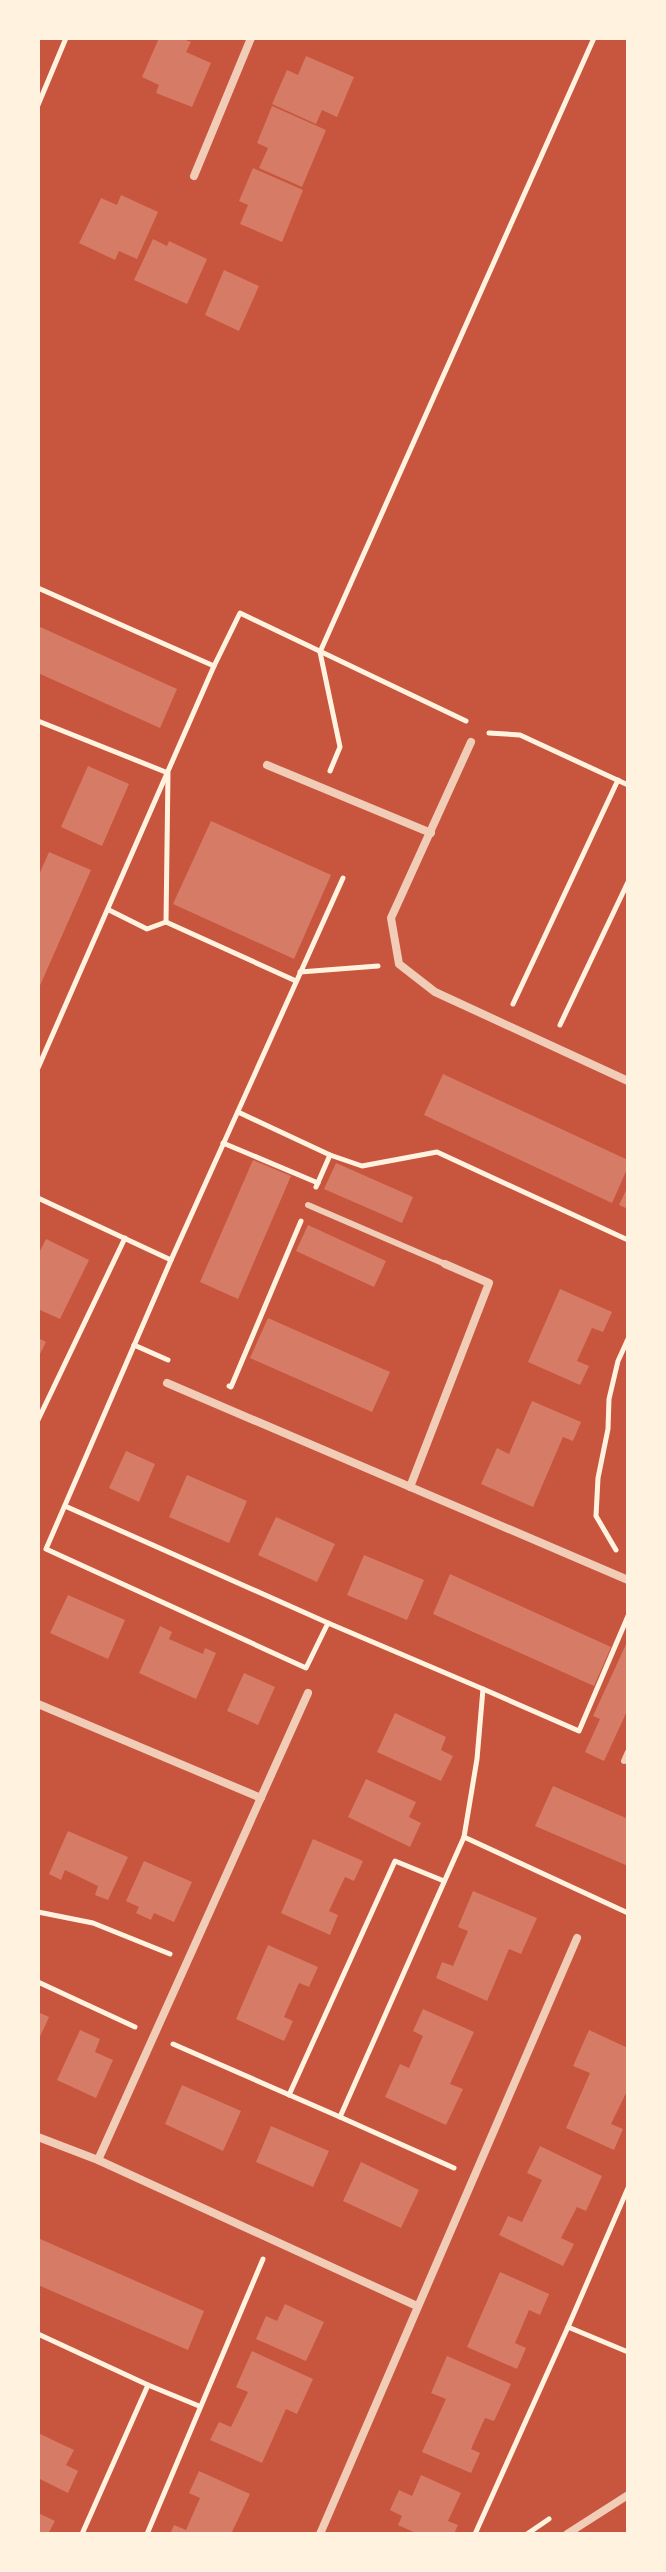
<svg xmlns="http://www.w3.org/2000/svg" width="666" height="2572" viewBox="0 0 666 2572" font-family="'Space Grotesk',sans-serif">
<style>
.building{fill:#d67c66}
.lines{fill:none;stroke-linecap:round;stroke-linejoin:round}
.path{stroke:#fff3e0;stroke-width:5}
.service{stroke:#f1ccb7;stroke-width:6}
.minor{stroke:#f1ccb7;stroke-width:8}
</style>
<rect width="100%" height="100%" fill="#c8553d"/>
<g class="building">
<polygon points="159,38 181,38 191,42 186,52 211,63 192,107 156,93 159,85 142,77"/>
<polygon points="306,56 354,77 337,117 322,110 316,124 272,104 287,70 298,75"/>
<polygon points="272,106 326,130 302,187 259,168 268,148 257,143"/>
<polygon points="253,168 303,190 282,242 240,224 248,205 239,201"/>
<polygon points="121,195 158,212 137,259 119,251 115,260 79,243 101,198 117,205"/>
<polygon points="153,239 167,246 169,241 207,259 187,304 134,280"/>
<polygon points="224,270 259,286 239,331 205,315"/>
<polygon points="38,626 177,689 160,728 38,673"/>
<polygon points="88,766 129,784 102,846 61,827"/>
<polygon points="211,821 331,875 294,959 173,904"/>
<polygon points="49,852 91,870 38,990 38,877"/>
<polygon points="443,1074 628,1160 628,1167 612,1203 424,1115"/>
<polygon points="253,1160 291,1176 238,1299 200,1282"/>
<polygon points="336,1163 413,1197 402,1223 324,1189"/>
<polygon points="628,1186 628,1209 619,1205"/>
<polygon points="308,1225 386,1261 374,1287 296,1251"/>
<polygon points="46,1239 89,1260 60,1319 38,1309 38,1255"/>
<polygon points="560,1289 612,1312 603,1332 592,1328 577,1361 589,1366 580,1385 528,1362"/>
<polygon points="268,1318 390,1372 372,1412 250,1358"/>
<polygon points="38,1338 46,1342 38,1358"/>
<polygon points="532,1401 581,1422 573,1441 563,1437 533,1507 481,1484 497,1448 509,1454"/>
<polygon points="126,1451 155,1464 139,1502 109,1488"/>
<polygon points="187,1475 247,1501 229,1543 169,1517"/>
<polygon points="276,1517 335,1544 317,1582 258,1555"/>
<polygon points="364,1555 424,1580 407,1620 347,1595"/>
<polygon points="450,1574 611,1647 594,1686 433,1614"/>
<polygon points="68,1595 125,1620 108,1659 50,1633"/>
<polygon points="160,1626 172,1632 169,1639 203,1654 205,1648 216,1653 196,1699 139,1673"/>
<polygon points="628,1640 628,1709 604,1761 585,1752 600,1719 593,1716"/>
<polygon points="244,1673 275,1687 258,1725 227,1711"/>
<polygon points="395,1713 446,1737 441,1750 453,1756 441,1781 377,1752"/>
<polygon points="366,1779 416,1802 409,1817 421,1823 410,1847 348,1817"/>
<polygon points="553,1786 628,1819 628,1866 535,1826"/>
<polygon points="68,1831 128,1857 108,1900 95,1895 98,1886 65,1870 61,1880 49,1874"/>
<polygon points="313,1839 363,1861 354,1881 345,1877 329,1911 338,1915 330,1935 281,1913"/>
<polygon points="144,1861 192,1882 174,1922 154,1913 151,1920 136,1913 139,1907 126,1901"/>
<polygon points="473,1891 537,1918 521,1954 509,1949 487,2001 436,1978 442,1962 453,1966 468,1931 458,1927"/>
<polygon points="268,1945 318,1967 309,1987 299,1983 284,2017 293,2021 284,2041 236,2019"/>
<polygon points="423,2009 474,2032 450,2084 463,2089 446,2125 385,2097 400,2064 409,2068 423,2036 413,2031"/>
<polygon points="38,2012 49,2017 38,2041"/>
<polygon points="80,2030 100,2039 95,2052 113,2060 96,2098 57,2080"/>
<polygon points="589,2030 628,2048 628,2089 611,2124 623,2129 614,2150 566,2128 590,2073 573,2066"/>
<polygon points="182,2085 241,2111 223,2151 165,2124"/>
<polygon points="271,2126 329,2151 313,2187 256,2162"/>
<polygon points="540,2146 602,2176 586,2211 577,2207 561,2238 574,2244 563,2266 499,2235 508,2216 522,2222 542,2180 527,2173"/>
<polygon points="361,2162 419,2190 401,2228 343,2201"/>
<polygon points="38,2238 204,2311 188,2350 38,2285"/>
<polygon points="500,2272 549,2294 540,2315 529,2310 515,2343 526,2348 517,2369 467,2347"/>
<polygon points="285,2304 324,2322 306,2361 256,2339 266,2316 277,2321"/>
<polygon points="252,2351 313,2379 297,2414 286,2409 262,2463 210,2440 219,2422 231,2427 248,2392 236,2387"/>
<polygon points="447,2356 511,2384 494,2421 485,2418 471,2449 480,2453 471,2473 422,2452 446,2399 431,2393"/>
<polygon points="38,2433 74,2450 66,2465 78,2471 68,2493 38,2478"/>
<polygon points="199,2471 250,2494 231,2534 170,2534 174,2525 186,2530 200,2498 189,2493"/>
<polygon points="421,2475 461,2493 448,2521 458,2525 454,2534 418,2534 398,2525 402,2516 390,2510 399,2490 412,2496"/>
<polygon points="38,2513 55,2521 48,2534 38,2534"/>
</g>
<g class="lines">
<g class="path">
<polyline points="38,105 66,38"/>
<polyline points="38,588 214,666"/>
<polyline points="38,721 168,773 166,922 296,981"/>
<polyline points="489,733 520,735 628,785"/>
<polyline points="330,771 340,747 320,652 594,38"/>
<polyline points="343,878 171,1260 46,1549 306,1668 328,1623 483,1689"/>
<polyline points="109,910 147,929 166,922"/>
<polyline points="300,972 378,966"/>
<polyline points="513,1004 618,780"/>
<polyline points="560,1025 628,882"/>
<polyline points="38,1068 214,666 240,613 466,721"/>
<polyline points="238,1112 330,1155 362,1166 437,1152 628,1240"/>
<polyline points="223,1143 318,1183"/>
<polyline points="316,1187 330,1155"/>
<polyline points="38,1198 171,1260"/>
<polyline points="134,1345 168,1360"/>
<polyline points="229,1386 231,1387 301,1221"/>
<polyline points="38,1420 125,1238"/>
<polyline points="65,1506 328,1623"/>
<polyline points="616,1550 596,1516 598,1478 608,1429 609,1399 618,1361 628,1339"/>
<polyline points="628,1616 579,1731 483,1689 477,1759 464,1837 628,1913"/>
<polyline points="38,1912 93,1923 170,1954"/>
<polyline points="38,1982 135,2027"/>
<polyline points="173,2044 340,2117 464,1837"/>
<polyline points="289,2095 395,1861 444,1881"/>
<polyline points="340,2117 454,2168"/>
<polyline points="568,2327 628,2188"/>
<polyline points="38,2334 148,2385 82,2534"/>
<polyline points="148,2385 199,2406"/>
<polyline points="147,2534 263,2259"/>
<polyline points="475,2534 568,2327 628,2352"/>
<polyline points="527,2534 549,2519"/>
</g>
<g class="service">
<polyline points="308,1205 445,1264"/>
<polyline points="624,1761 628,1752"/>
</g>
<g class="minor">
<polyline points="194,176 251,38"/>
<polyline points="471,742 391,918 399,964 435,992 628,1081"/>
<polyline points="267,765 431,833"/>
<polyline points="167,1383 628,1580"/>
<polyline points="410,1487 489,1283 445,1264"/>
<polyline points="308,1693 98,2160 417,2306"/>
<polyline points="38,1704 261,1798"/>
<polyline points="38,2137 98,2160"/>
<polyline points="320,2534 577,1938"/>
<polyline points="567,2534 628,2495"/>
</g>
</g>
<rect width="666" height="2572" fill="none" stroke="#fff3e0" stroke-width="80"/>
</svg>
